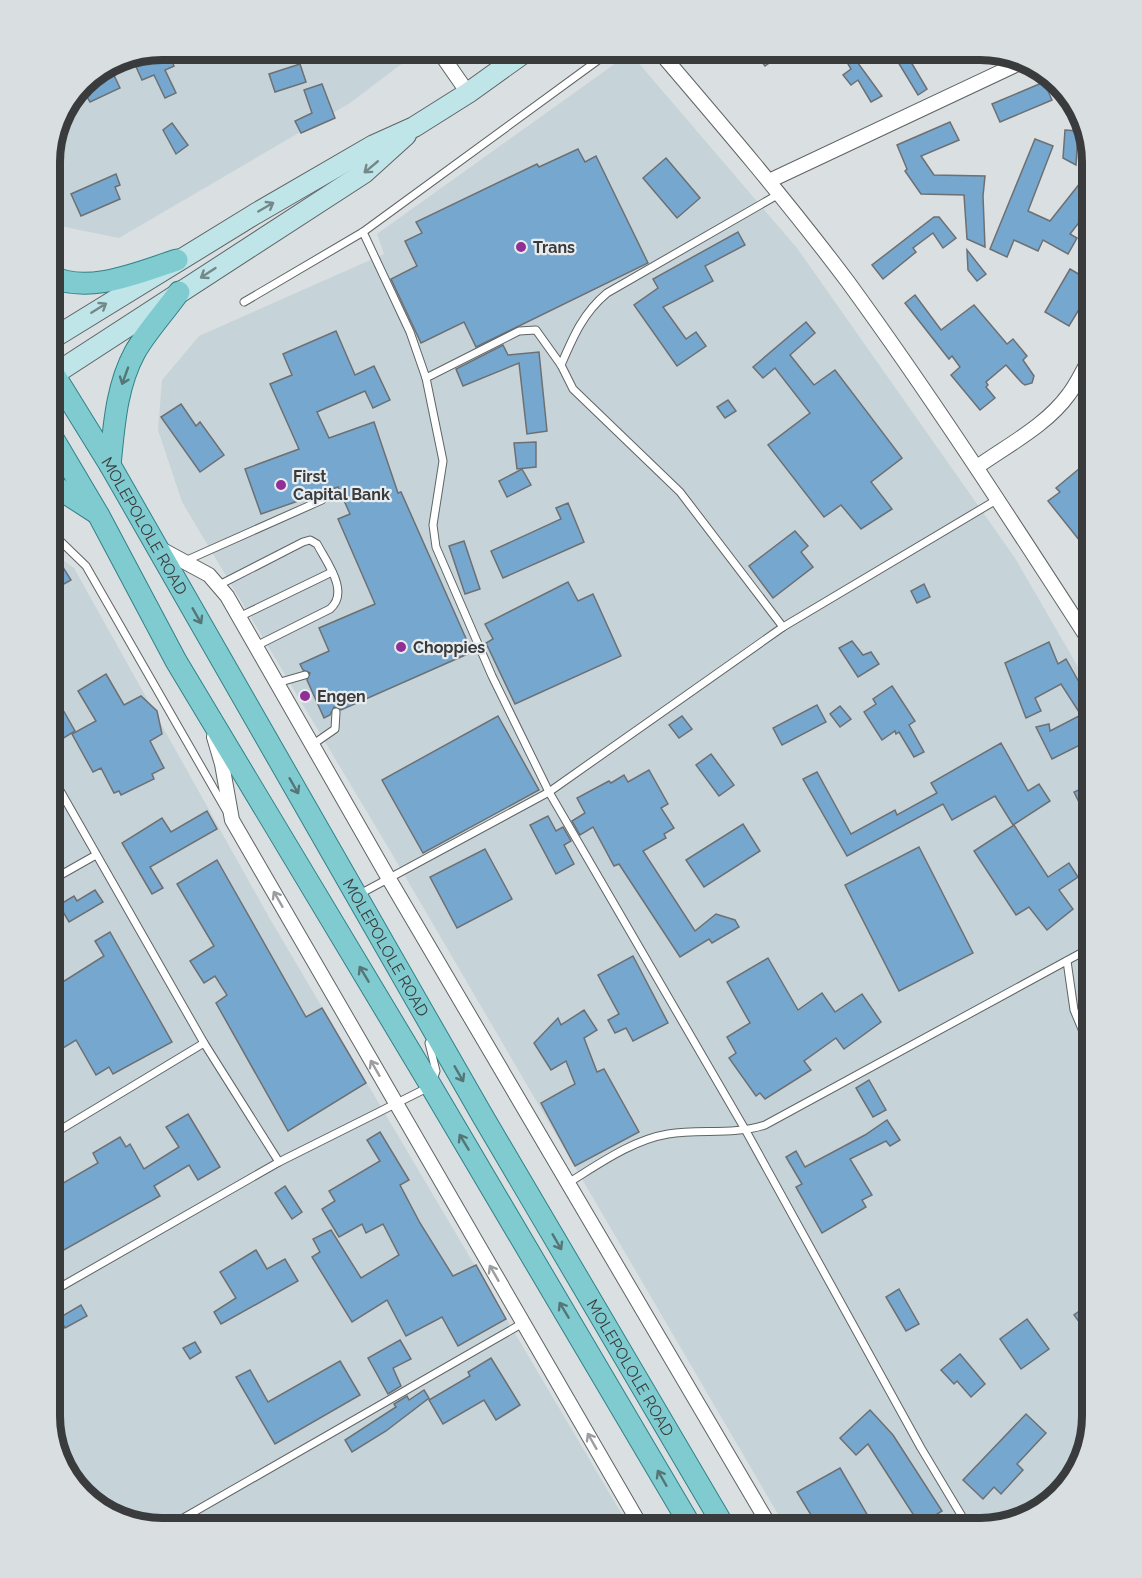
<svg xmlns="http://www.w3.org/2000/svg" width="1142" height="1578" viewBox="0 0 1142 1578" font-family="Raleway,sans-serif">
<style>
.built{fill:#c6d4d9}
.building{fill:#76a7cf;stroke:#6d7073;stroke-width:1.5}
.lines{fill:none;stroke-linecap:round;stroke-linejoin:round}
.lane-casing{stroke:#5f6465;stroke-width:9}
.street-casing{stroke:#5f6465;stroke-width:16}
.secondary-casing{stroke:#5f6465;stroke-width:22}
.primary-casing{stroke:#308288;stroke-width:23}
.lane{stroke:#fff;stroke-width:7}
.street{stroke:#fff;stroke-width:14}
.secondary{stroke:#bfe5e8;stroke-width:20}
.primary{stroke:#80cbd0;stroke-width:21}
.oneway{stroke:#758889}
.oneway2{stroke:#557577}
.oneway3{stroke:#9c9d9e}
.poi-dot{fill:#922f96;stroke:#e7ecef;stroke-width:2}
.labels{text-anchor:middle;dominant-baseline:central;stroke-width:4.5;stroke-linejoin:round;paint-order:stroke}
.poi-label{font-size:16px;font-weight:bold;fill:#393b3c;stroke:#e7ecef;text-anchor:start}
.street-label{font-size:16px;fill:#393b3c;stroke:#e7ecef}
.rim{fill:none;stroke:#393b3c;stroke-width:8}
</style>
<rect width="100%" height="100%" fill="#dadfe1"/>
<g class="built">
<polygon points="162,50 420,50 350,103 119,238 50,224 50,154 61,112 88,78"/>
<polygon points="630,53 797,248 1015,558 1092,691 1092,1416 1077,1472 1036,1513 980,1528 786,1528 392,854 182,502 158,430 162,380 199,336 384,254 377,234"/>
<polygon points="50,551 74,568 270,919 630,1528 155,1528 106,1513 65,1472 50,1416"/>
</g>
<g class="building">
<polygon points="162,50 167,50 174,66 165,70 176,93 165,98 154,75 142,80 133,60"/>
<polygon points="753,50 788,50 765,66"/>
<polygon points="908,57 927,89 918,95 898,62"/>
<polygon points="855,59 882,96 871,102 858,80 851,85 843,75 851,69 848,64"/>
<polygon points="300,64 306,82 275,92 269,74"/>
<polygon points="111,69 120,88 90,102 81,86 88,78"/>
<polygon points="1044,82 1052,100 1000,122 992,104"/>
<polygon points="322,84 335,118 301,133 295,121 312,113 304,90"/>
<polygon points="950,122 959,140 921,156 934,175 985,176 983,196 985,247 967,239 964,195 921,194 905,171 907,169 897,145"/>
<polygon points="172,123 188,145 176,154 163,130"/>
<polygon points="1065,130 1078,131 1076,165 1063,158"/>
<polygon points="1035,139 1053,146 1028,211 1050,221 1092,168 1092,206 1070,234 1077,238 1068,254 1043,240 1038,251 1014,240 1007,257 990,249"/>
<polygon points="578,149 585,162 596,156 648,263 476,347 464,322 421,343 391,279 417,266 405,241 422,233 416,222 537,164 539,167"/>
<polygon points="666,158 700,198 677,218 643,178"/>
<polygon points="116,174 120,185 115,187 120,199 81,216 71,194"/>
<polygon points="934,217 939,217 956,238 943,248 933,233 913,248 916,252 883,279 872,265"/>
<polygon points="738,232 745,245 705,266 713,281 663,307 686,339 696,332 706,346 677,366 634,305 658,288 653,279"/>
<polygon points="967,250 986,274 977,281 968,270"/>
<polygon points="1070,269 1092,282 1092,312 1081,306 1069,326 1045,312"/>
<polygon points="915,295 941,330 974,305 1007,344 1013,339 1027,356 1023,360 1034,376 1032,383 1025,385 1022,383 1006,365 986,382 988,385 986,387 995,398 980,410 951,375 960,367 952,356 949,359 905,303"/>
<polygon points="806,322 815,333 790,355 814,385 835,370 902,458 871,482 892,509 861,529 841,505 824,517 768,445 810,413 775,368 763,378 753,367"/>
<polygon points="336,331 355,375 374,366 390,400 373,408 365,391 317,412 329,438 374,422 398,493 401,492 472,652 341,710 334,707 330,715 324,718 307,680 310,673 303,670 300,664 329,651 319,628 375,604 338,519 350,514 338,487 261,514 245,469 299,449 270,384 292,375 283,354"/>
<polygon points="503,345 508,355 539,352 547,431 527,434 519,363 463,386 456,369"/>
<polygon points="728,400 736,411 725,418 717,407"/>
<polygon points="181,404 196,426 200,422 224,455 200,472 161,417"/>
<polygon points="536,442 536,467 517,469 514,443"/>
<polygon points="1092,458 1092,556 1048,501 1060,492 1056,488"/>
<polygon points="522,469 531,485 507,497 499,481"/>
<polygon points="568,503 584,542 503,578 491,551 561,519 556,508"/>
<polygon points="795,531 808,546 801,552 813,567 773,598 749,566"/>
<polygon points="464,541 480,589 465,594 449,546"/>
<polygon points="59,561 71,580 50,592 50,566"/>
<polygon points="568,582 578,601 593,594 621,656 515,704 486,643 493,639 485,624"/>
<polygon points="924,584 930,597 917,603 911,591"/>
<polygon points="852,641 863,655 871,652 879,664 858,677 839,648"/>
<polygon points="1049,642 1058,664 1066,659 1079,682 1082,680 1092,698 1092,739 1052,759 1036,727 1049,724 1050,731 1081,715 1061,684 1035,698 1041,711 1026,718 1005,663"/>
<polygon points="106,674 124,705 141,696 157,711 162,734 150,741 164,768 152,774 154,779 121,795 119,791 114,793 101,768 93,772 72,734 96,721 78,691"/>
<polygon points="892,686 915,721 909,725 924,752 914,757 899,732 896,734 895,731 882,740 864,712 876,704 873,699"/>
<polygon points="50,687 75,731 62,739 50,717"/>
<polygon points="817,705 826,722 782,745 773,728"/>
<polygon points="840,706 851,719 840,727 830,714"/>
<polygon points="498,716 539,790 423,853 382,780"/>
<polygon points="682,716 692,729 679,738 669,725"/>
<polygon points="1001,743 1028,791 1039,784 1050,801 1013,825 995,796 952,820 943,804 847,856 803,779 817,772 851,834 895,810 897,815 937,793 931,783"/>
<polygon points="711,754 734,785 719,796 696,765"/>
<polygon points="649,770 668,804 661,808 674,828 664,834 666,838 643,851 695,931 716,914 735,920 739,927 712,943 709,939 680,957 619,864 614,866 593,827 580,835 572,821 585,813 577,798 609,781 611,783 624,775 628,782"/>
<polygon points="1092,784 1092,800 1080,804 1074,792"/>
<polygon points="207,811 217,829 150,867 163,888 152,894 122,843 162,818 171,832"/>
<polygon points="548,816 556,831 563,827 571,841 564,845 574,864 556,874 530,825"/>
<polygon points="743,824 760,851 704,887 686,860"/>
<polygon points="1014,825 1048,877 1069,863 1078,877 1059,890 1073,909 1047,930 1029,907 1016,915 974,851"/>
<polygon points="919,847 973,953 899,991 845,885"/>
<polygon points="485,849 512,899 457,928 430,877"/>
<polygon points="217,860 306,1017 322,1008 366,1083 288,1131 216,1003 227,995 215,976 204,983 190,961 214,946 177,884"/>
<polygon points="95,890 103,902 69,922 59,905 74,896 77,901"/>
<polygon points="110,932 172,1042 113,1074 109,1067 96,1075 76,1040 50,1056 50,990 104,956 95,941"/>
<polygon points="633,956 668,1023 633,1041 626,1028 615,1033 608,1020 619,1014 598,975"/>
<polygon points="768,958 798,1010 822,993 835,1012 862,994 881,1022 844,1049 836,1038 804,1061 811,1070 765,1099 760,1093 756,1096 729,1058 736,1053 727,1037 750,1023 727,982"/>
<polygon points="584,1010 597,1030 584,1038 597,1072 604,1069 639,1132 575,1166 541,1103 575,1084 566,1061 551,1070 534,1043 558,1018 561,1025"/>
<polygon points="869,1080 886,1110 873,1117 856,1088"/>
<polygon points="188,1114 220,1167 198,1180 189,1165 154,1186 160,1196 55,1255 50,1245 50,1165 60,1185 98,1163 93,1153 120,1137 126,1147 130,1144 144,1169 179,1147 166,1127"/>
<polygon points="887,1120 900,1140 890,1146 886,1141 850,1159 872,1195 862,1200 866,1207 822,1233 796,1187 802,1184 786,1157 796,1151 805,1167 865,1135"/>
<polygon points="380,1132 409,1180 400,1185 420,1223 453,1276 476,1265 506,1319 458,1346 442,1317 406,1336 387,1300 352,1322 312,1257 320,1252 313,1239 331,1230 361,1278 399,1255 383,1224 366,1233 362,1224 339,1237 322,1209 335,1201 329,1191 380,1161 367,1140"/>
<polygon points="285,1186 302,1212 292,1219 275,1193"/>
<polygon points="256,1250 267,1269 285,1259 298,1281 221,1324 214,1312 236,1298 220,1272"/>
<polygon points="899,1289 919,1324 906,1331 886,1297"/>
<polygon points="1092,1302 1092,1339 1074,1315"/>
<polygon points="81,1305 87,1316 65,1328 59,1318"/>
<polygon points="1027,1319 1049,1349 1021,1369 1000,1339"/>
<polygon points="400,1340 411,1359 393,1368 401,1386 388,1394 368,1358"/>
<polygon points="195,1342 201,1352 190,1359 183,1348"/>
<polygon points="960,1354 985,1384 971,1397 957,1381 954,1384 941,1370"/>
<polygon points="491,1358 520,1405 496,1420 484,1400 443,1424 429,1400 470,1376 468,1372"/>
<polygon points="340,1361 360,1395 275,1444 236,1377 250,1370 268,1402"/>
<polygon points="424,1390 429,1398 386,1431 352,1452 345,1440 396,1407 394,1404 407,1396 409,1400"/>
<polygon points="870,1410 893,1435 942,1511 920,1525 868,1444 856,1455 840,1438"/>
<polygon points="1026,1414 1046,1433 1017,1464 1023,1470 1001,1494 994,1487 983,1499 963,1480"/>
<polygon points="840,1468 875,1528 819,1528 797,1492"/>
</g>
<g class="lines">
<g class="lane-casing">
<g id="lane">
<polyline points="363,232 410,332 426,378 443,461 433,525 436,547 492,676 549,792 746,1131 921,1448 969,1528"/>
<polyline points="244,302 363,232 612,50"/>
<path d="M 561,365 C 573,337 583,313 607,293 L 779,194"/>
<polyline points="426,378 519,331 536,330 561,365 573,389 680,492 783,627"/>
<polyline points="50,531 86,566 226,810"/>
<polyline points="185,561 322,500"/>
<path d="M 219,585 L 303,542 L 310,540 L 317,544 C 327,563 350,592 330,609 L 256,646"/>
<polyline points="239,617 332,572"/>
<polyline points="277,683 305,675"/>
<polyline points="312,745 335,729 336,712"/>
<polyline points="50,773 204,1043 279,1162"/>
<polyline points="50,881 96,855"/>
<polyline points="358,895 549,792 783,627 998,499"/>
<polyline points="1067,961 1074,1010 1092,1053"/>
<polyline points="50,1136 204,1043"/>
<path d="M 568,1183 C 599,1164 632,1140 668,1134 C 701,1129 734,1135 765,1125 L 1092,947"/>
<polyline points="50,1293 279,1162 431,1086 436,1071 429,1043 434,1035"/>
<polyline points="166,1528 523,1323"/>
</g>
</g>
<g class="street-casing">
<g id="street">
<polyline points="438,50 468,93"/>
<path d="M 658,50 C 723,126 788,202 848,282 C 934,400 1013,523 1092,645"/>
<polyline points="769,181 1024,61"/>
<path d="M 977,467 C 1008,445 1047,425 1069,394 C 1078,382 1085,367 1092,353"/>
<polyline points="159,548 209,575 227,596 389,879 771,1528"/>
<polyline points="214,737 222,764 232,820 642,1528"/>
</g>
</g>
<g class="secondary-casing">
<g id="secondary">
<polyline points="50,340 255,214 374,145 414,127 468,93 528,50"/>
<polyline points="50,377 364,173 406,135"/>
</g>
</g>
<g class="primary-casing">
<g id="primary">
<path d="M 50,276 C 89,295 139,272 177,260"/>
<path id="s1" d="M 50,368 L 110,465 L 482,1115 L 725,1528"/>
<polyline points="50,433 98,514 176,661 431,1086 692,1528"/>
<path d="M 110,465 C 114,427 116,387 135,352 C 147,331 165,312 179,292"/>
<polyline points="50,483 95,512"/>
</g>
</g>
<use href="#lane" class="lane"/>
<use href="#street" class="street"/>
<use href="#secondary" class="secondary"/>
<use href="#primary" class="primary"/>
</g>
<defs><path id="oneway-shaft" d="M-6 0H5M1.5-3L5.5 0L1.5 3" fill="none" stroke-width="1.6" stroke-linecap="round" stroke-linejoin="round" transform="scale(1.5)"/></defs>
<g class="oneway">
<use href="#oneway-shaft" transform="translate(371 167) rotate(140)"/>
<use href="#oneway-shaft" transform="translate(266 207) rotate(-30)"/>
<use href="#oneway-shaft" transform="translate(208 273) rotate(147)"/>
<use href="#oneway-shaft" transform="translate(99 308) rotate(-32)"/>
</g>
<g class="oneway2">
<use href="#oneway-shaft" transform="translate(125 376) rotate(110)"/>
<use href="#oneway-shaft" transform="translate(197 616) rotate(60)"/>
<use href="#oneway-shaft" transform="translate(294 786) rotate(60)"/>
<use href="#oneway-shaft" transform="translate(364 974) rotate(-121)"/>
<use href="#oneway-shaft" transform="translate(459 1074) rotate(60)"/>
<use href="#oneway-shaft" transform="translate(464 1142) rotate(-121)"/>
<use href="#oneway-shaft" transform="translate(557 1242) rotate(60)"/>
<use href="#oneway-shaft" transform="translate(564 1310) rotate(-121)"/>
<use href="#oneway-shaft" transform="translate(662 1478) rotate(-120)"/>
</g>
<g class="oneway3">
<use href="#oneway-shaft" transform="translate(278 899) rotate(-120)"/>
<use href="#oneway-shaft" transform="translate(375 1068) rotate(-120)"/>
<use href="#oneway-shaft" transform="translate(494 1273) rotate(-120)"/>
<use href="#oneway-shaft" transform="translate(592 1441) rotate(-120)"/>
</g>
<g class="poi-dot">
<circle cx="521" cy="247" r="6"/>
<circle cx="281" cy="485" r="6"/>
<circle cx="401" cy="647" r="6"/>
<circle cx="305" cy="696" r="6"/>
</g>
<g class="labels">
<g class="poi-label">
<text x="533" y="247">Trans</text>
<text x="293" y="476">First<tspan x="293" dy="18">Capital Bank</tspan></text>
<text x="413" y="647">Choppies</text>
<text x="317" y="696">Engen</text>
</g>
<g class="street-label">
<text stroke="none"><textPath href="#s1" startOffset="184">MOLEPOLOLE ROAD</textPath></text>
<text stroke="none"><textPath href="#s1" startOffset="670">MOLEPOLOLE ROAD</textPath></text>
<text stroke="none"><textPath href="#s1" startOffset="1156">MOLEPOLOLE ROAD</textPath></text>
</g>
</g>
<path d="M0 0H1142V1578H0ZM162 60H980A102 102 0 0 1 1082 162V1416A102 102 0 0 1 980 1518H162A102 102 0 0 1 60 1416V162A102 102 0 0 1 162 60Z" fill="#d9dee1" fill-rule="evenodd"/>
<path class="rim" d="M162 60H980A102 102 0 0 1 1082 162V1416A102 102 0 0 1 980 1518H162A102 102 0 0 1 60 1416V162A102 102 0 0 1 162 60Z"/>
</svg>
